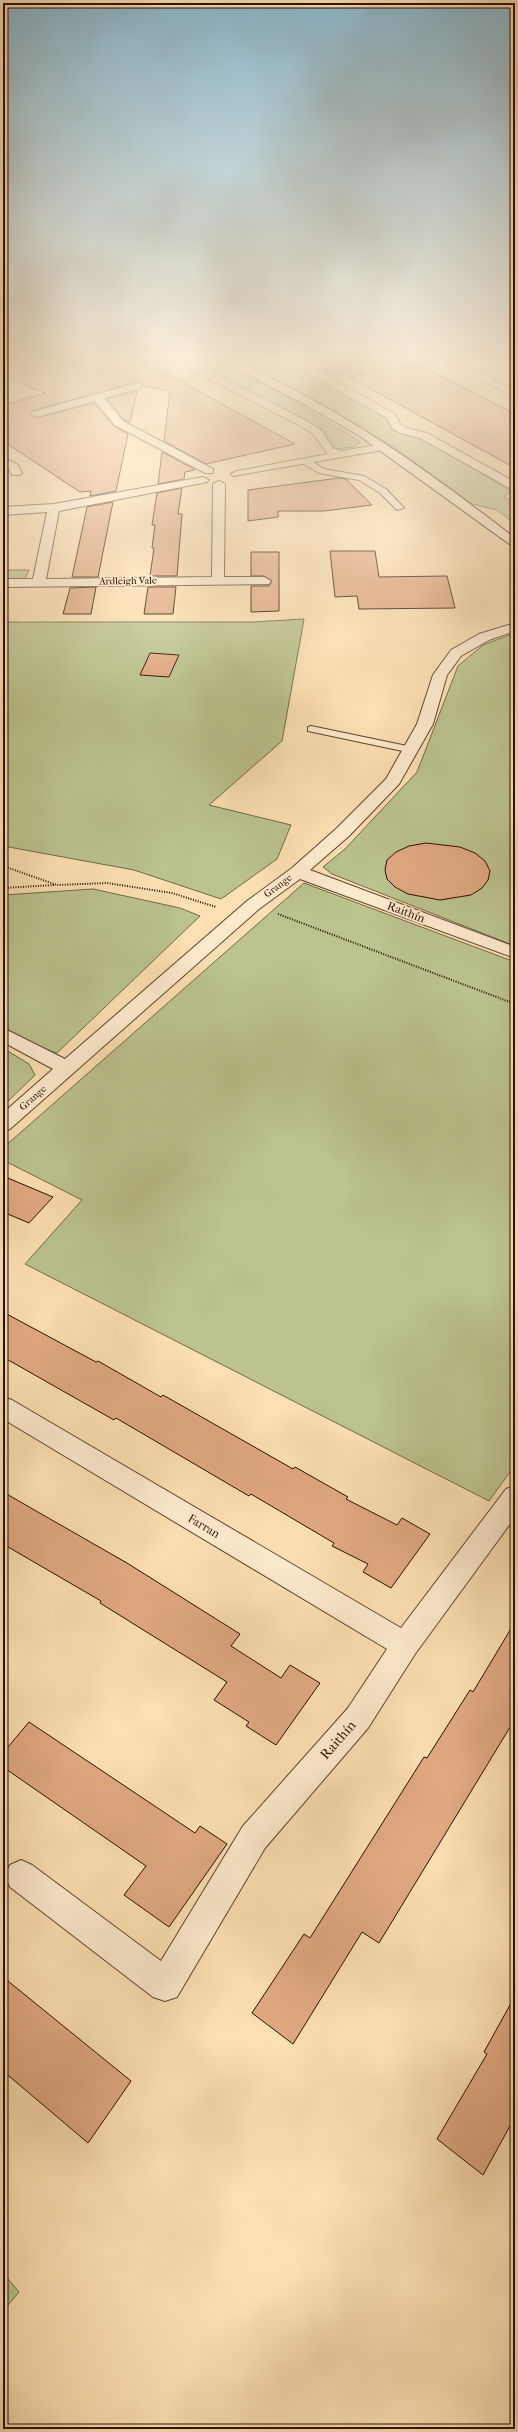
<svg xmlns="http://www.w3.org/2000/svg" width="518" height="2432" viewBox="0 0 518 2432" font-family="'IM FELL French Canon',serif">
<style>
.green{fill:#bbc38f;stroke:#726849}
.building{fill:#e1a982;stroke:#290e03}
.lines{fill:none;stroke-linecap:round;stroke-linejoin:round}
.lane-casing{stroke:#5e422f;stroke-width:2}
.street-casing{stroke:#5e422f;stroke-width:2}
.secondary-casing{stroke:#290e03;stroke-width:2}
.path{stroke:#290e03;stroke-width:2;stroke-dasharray:1 1.5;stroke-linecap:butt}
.lane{fill:#fdeacd;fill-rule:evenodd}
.street{fill:#fdeacd;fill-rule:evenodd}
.secondary{fill:#fdeacd;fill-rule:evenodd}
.labels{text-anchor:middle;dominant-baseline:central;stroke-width:4;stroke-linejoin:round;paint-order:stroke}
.far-street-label{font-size:10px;fill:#290e03;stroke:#fdeacd}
.street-label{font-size:12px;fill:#290e03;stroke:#fdeacd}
.near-street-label{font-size:14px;fill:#290e03;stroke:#fdeacd}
</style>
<rect width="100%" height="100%" fill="#fcdfb2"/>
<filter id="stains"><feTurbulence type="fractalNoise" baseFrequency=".005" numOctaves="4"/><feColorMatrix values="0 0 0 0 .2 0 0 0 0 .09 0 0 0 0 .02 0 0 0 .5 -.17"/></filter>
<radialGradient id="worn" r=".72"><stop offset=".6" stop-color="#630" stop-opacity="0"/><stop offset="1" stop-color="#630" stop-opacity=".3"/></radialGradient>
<g class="green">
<polygon points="188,362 215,362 284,395 361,442 354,447 333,449 325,431 286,410"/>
<polygon points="238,362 284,362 332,385 390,421 391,430 421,438 511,491 504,497 515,503 515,524 497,510 472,504 392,446 289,387"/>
<polygon points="364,362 415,362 336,376 325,369"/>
<polygon points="3,570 29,570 25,579 3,579"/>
<polygon points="304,619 282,741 209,805 291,825 277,859 221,899 134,870 3,846 3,622 253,622"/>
<polygon points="515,633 515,946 332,874 323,867 345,849 417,772 458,666 483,645"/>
<polygon points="304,883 515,962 515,1465 489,1501 25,1264 82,1200 3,1160 3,1148"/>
<polygon points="93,889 180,908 200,916 57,1053 6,1036 3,1034 3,895"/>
<polygon points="3,1048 29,1064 35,1075 3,1106"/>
<polygon points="3,2273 19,2292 3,2311"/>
</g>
<g class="building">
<polygon points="3,362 143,362 142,365 187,383 187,385 295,444 206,464 164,441 170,391 142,386 142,383 137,382 32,411 30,414 36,418 94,403 114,426 128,434 116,491 90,496 91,491 80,492 3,441 3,405 45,393 3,376"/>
<polygon points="417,364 515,414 515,468 349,377"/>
<polygon points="137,391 130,423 124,420 107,399"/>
<polygon points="162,452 194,469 195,470 185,472 184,479 158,484"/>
<polygon points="339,478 346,479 372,505 324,511 278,511 278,517 248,521 248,490"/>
<polygon points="182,488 178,514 182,514 177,576 150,576 154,548 152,548 155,525 152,525 157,493"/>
<polygon points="113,502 98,577 72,577 87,507"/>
<polygon points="330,551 375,551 379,577 447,576 455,608 359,609 357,596 335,597"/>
<polygon points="251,552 279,552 279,611 251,612 251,586 269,586 272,581 264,576 251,576"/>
<polygon points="96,587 91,614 63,614 70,588"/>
<polygon points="148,587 176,587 173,614 144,614"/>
<polygon points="150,653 179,655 169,677 140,675"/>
<polygon points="426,843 460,847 475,853 485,861 490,871 488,880 482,888 471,895 440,900 408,894 395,887 387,879 385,870 387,860 396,852 409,846"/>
<polygon points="3,1176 53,1197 29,1223 3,1212"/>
<polygon points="3,1312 96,1362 98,1361 161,1397 163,1395 293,1469 295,1467 348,1497 346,1499 397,1525 402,1518 430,1534 391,1588 363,1572 368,1564 332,1546 334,1543 251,1494 249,1496 116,1418 114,1420 3,1357"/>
<polygon points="3,1492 127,1563 240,1634 231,1646 281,1678 290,1665 320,1683 276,1745 246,1726 249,1722 214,1700 227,1682 100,1603 101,1601 3,1544"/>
<polygon points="515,1622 515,1719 379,1943 362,1932 293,2044 252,2013 304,1934 310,1938 424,1757 427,1758 470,1690 473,1692"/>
<polygon points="29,1722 195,1833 200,1826 227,1844 169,1927 124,1895 146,1866 3,1767 3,1753"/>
<polygon points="3,1977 131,2081 88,2143 3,2071"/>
<polygon points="515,1996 515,2117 483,2175 437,2139 487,2054 484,2052"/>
</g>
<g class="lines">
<g class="lane-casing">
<g id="lane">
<polygon points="302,459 308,459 324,469 364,476 386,489 404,508 397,510 380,493 359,480 319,473 302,463"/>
<polygon points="311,726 412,747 417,750 412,753 308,731 308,727"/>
</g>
</g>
<g class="street-casing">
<g id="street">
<polygon points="176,362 189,362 305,420 321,430 333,448 341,451 383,444 389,447 383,450 233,476 231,474 237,471 328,454 313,434 297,424"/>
<polygon points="288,362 301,362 307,366 326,362 348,362 316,370 395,414 400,424 407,428 427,433 515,482 515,491 420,438 400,433 392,428 387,418"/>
<polygon points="446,362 459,362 515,391 515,398"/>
<polygon points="137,383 141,384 141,388 104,398 123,421 213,469 213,473 205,473 115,425 95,401 36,417 31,414 32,412"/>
<polygon points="3,457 18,465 22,473 20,475 12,475 9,469 3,465"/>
<polygon points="203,477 209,480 207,482 59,511 46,579 212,577 213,484 219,481 225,484 224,577 264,577 271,581 269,584 3,587 3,579 33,579 47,512 3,515 3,507 54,504"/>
<polygon points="515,623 515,631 489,640 461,656 447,675 433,724 399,784 349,836 310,870 515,947 515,958 300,879 259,909 10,1129 3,1131 3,1113 53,1069 3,1042 3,1028 65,1059 247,901 292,868 337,828 386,779 417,724 433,675 451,650 479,634"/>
<polygon points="3,1397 12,1400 401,1628 506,1489 515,1486 515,1517 415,1654 368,1728 265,1848 177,1997 165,2001 153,1997 10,1887 5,1876 10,1865 21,1860 32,1865 161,1961 243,1826 348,1708 387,1649 3,1419"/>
</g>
</g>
<g class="secondary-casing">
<path id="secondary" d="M 224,362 C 246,362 266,376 286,386 C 368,427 442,482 515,538 L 515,548 L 361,437 L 304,404 Z"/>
</g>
<g class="path">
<polyline points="3,866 57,885 107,883 172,893 216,907"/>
<polyline points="3,888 55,885"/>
<polyline points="278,914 515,1004"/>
</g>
<use href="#lane" class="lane"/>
<use href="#street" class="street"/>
<use href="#secondary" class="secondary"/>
</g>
<linearGradient id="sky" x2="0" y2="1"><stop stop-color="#8bb8ce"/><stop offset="0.51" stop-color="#fef1dc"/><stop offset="1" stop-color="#fef1dc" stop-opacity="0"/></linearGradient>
<rect width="518" height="703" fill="url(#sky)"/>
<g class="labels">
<g class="far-street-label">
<text transform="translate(128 581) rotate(-1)">Ardleigh Vale</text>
<text transform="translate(278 886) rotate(-37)">Grange</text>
<text transform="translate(33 1098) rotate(-42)">Grange</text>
</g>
<g class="street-label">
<text transform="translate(406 912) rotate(21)">Raithín</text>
<text transform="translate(204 1526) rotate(31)">Farran</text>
</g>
<g class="near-street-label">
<text transform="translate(338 1740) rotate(-49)">Raithín</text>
</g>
</g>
<rect width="518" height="2432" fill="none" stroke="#fcdfb2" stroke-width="16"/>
<rect x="4" y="4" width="510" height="2424" fill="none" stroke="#290e03" stroke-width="2"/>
<rect x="8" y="8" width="502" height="2416" fill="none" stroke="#290e03"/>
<rect width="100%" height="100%" filter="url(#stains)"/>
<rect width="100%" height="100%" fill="url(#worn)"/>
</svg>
